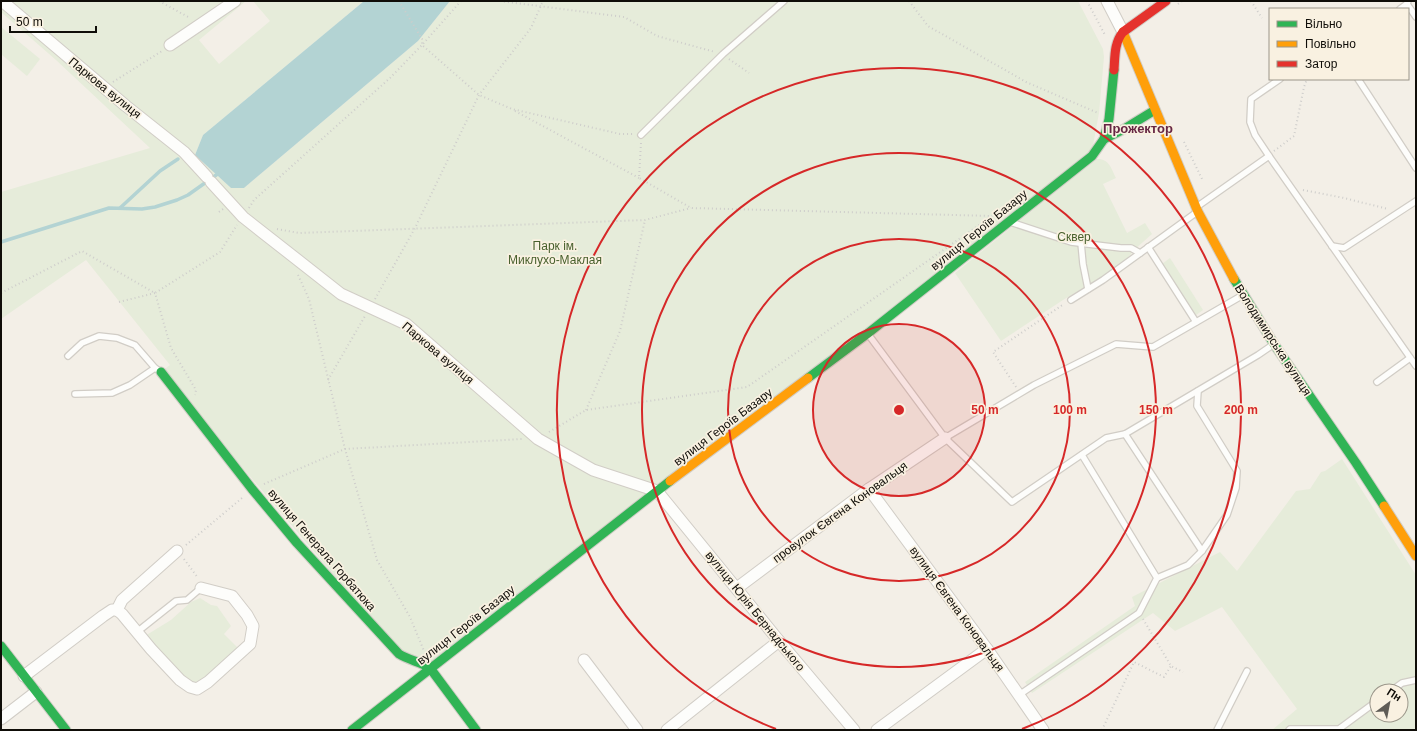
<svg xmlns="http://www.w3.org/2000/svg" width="1417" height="731" viewBox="0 0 1417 731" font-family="Helvetica,sans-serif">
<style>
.green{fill:#e6ecda;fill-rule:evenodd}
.water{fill:#b3d3d3}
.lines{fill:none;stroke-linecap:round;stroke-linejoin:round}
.stream{stroke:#b3d3d3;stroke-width:3.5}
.lane-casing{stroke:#d1cdc6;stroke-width:8}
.street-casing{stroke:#d1cdc6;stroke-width:13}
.fast-casing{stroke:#d1cdc6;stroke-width:11}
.slow-casing{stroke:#d1cdc6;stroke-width:11}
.jam-casing{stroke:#d1cdc6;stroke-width:11}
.path{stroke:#cecdcb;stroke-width:2;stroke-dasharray:1 3;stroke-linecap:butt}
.lane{stroke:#fdfdfb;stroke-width:5.5}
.street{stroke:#fdfdfb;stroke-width:11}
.fast{stroke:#30b455;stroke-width:9}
.slow{stroke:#ff9f0a;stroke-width:9}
.jam{stroke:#e5322d;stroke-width:9}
.ring{fill:none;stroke:#d62828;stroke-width:2}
.labels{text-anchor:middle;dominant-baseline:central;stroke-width:3.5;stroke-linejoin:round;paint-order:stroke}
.street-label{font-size:12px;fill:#0f0d08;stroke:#f9f1e1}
.park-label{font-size:12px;fill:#48602d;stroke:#f9f1e1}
.neighbourhood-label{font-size:13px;font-weight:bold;fill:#672644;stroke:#f9f1e1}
.centre{fill:#d62828;stroke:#f9f1e1;stroke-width:2}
.ring-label{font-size:12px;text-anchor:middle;font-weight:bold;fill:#d62828;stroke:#f9f1e1;stroke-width:3.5;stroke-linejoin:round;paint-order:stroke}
</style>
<rect width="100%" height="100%" fill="#f3efe7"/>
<g class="green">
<polygon points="1,1 246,1 199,40 219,64 270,21 253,1 364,1 203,135 195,155 231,188 244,188 418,41 450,1 1078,1 1103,49 1104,57 1099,113 1091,156 430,668 404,657 161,372 170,365 86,260 1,319 1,192 150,148 56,60 1,12"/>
<polygon points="1,27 40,59 27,76 1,54"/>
<path d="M 1096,159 C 1109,158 1111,168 1116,178 L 1103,184 L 1127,233 L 1145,223 L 1152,234 L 1134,250 L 1123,264 L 1063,300 L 1001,341 L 955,273 Z"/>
<polygon points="1170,258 1203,310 1196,315 1162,264"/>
<path d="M 1342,459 L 1416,575 L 1416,730 L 1272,730 L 1297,709 L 1222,607 L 1175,631 L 1153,613 L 1032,693 L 1025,682 L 1135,606 L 1132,597 L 1220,552 L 1237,571 L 1296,491 L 1310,489 L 1321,472 L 1325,471 ZM 1377,691 L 1401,691 L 1401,715 L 1377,715 Z"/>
<polygon points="200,598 211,605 217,606 231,626 224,634 239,649 199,683 192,684 186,681 145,636 171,620 191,602"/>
</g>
<polygon class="water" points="364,1 450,1 418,41 244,188 231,188 195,155 203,135"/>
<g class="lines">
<g class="stream">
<polyline points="120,208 160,171 178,159"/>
<polyline points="1,242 109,208 142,209 155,207 177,200 188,195 219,173"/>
</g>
<g class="lane-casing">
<g id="lane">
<polyline points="1407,4 1416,17"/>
<polyline points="1400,9 1407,4 1408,1"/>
<polyline points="1358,79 1416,168"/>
<polyline points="641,135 723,54 784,1"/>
<polyline points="1269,156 1255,135 1250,122 1251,99 1280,79"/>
<polyline points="1198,206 1269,156 1416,366"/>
<polyline points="1010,222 1071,242 1121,248 1131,248 1140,253"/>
<polyline points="1081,243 1083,264 1088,289"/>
<polyline points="1332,246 1344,248 1416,201"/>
<polyline points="1148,247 1196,322"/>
<polyline points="1071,300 1103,280 1197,212"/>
<polyline points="868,334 945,438 1012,502 1106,438 1125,434 1258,355 1274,344"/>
<polyline points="68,356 82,343 99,336 117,338 135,345 155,368"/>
<polyline points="1377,382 1410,358"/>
<polyline points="75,394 112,393 130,385 155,368 158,370"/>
<polyline points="1125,434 1202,551"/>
<polyline points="945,438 1034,385 1116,344 1153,347 1243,295"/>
<polyline points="1157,578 1188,565 1202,551 1227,515 1236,488 1237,471 1197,406 1198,391"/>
<polyline points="137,632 176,601 187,600 201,588"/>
<polyline points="1391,691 1402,683 1416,680"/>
<polyline points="1019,695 1139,613 1157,578 1082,455"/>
<polyline points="1217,730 1247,671"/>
<polyline points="1289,730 1290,729 1339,729 1377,701"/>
</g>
</g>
<g class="street-casing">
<g id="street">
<polyline points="2,1 126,106 184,152 207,177"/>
<polyline points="1107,1 1123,32"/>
<polyline points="170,45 235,1"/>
<polyline points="211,182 243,217 341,294 406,324 538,439 593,470 657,491 779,641 854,730"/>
<polyline points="869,489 987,649 1043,730"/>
<polyline points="177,551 122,600 117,610 122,614 151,649 180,680 190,687 197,689 208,682 250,644 253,626 247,615 232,596 201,588"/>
<polyline points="737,588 869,489 945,438"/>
<polyline points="584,660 637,730"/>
<polyline points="24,676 103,616 112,610 117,610"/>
<polyline points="1,719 36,692"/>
<polyline points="667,730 779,641"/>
<polyline points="877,730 987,649"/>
</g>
</g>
<g class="fast-casing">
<g id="fast">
<polyline points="1104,139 1124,129 1155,110"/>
<polyline points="1234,279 1274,344 1356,463 1384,506"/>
<path d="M 161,372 L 252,489 L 297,543 L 399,654 C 409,660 420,662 430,668 L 476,730"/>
<polyline points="808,378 867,334 1092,156 1104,139 1109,119 1114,70"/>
<polyline points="1,646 66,730"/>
<polyline points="352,730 670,481"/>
</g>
</g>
<g class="slow-casing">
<g id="slow">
<polyline points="1123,32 1198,212 1234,279"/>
<polyline points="670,481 808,378"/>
<polyline points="1384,506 1416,556"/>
</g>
</g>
<g class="jam-casing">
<path id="jam" d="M 1114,70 C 1115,57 1114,43 1123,32 L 1166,1"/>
</g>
<g class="path">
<polyline points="159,1 190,18"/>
<polyline points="399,1 422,39 422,45 479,95 512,109 620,134 633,134"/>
<polyline points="500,1 624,17 657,36 715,52"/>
<polyline points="909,1 928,26 1026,82 1098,113"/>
<polyline points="1087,1 1105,35"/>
<polyline points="1251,1 1262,18"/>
<polyline points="1178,4 1182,1"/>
<polyline points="729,59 749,73"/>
<polyline points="113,82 162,51"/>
<polyline points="515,111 639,178"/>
<polyline points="1184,142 1203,181"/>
<polyline points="641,143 639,178 691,208 992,216"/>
<polyline points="1274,151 1294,136 1304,87 1307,79"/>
<polyline points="1303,190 1344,198 1388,209"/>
<polyline points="249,208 254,200 390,78 422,45 461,1"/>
<polyline points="219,212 223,209"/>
<polyline points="277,229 299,233 645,220 691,208"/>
<polyline points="298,275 309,299 345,449 377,560 410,617 424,651"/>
<polyline points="1,293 82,251 155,293 220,252 237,225"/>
<polyline points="375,299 415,228 479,95 531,28 543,1"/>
<polyline points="119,302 155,293 171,348 196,390 195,395"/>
<polyline points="328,380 365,316"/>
<polyline points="1016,387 993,352 1064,304"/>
<polyline points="586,410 620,331 645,220"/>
<polyline points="549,432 586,410 747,387 992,216"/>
<polyline points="264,484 345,449 522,439"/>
<polyline points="186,545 242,498"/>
<polyline points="184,559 198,578"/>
<polyline points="1143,619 1171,666 1183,672"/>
<polyline points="1102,730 1134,662 1164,677 1171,666"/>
</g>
<use href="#lane" class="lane"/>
<use href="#street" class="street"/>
<use href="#fast" class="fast"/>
<use href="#slow" class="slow"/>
<use href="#jam" class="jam"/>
</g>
<circle cx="899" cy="410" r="86" fill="#d62828" fill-opacity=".12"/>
<g class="ring">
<circle cx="899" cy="410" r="86"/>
<circle cx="899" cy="410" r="171"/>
<circle cx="899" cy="410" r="257"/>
<path d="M776 729A342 342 0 1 1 1022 729"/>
</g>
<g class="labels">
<g class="street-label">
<text transform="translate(105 88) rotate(39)">Паркова вулиця</text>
<text transform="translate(979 230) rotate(-39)">вулиця Героїв Базару</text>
<text transform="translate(1273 340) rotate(57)">Володимирська вулиця</text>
<text transform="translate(438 353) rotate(40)">Паркова вулиця</text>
<text transform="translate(723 427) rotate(-37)">вулиця Героїв Базару</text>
<text transform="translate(840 512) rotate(-36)">провулок Євгена Коновальця</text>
<text transform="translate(322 550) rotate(49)">вулиця Генерала Горбатюка</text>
<text transform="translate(957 609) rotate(54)">вулиця Євгена Коновальця</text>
<text transform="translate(755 611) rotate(51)">вулиця Юрія Бернадського</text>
<text transform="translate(466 625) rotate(-38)">вулиця Героїв Базару</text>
</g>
<g class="park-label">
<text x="1074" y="237">Сквер</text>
<text x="555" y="246">Парк ім.<tspan x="555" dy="14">Миклухо-Маклая</tspan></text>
</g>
<g class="neighbourhood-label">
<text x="1138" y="128">Прожектор</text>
</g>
</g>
<circle cx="899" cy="410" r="6" class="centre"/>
<g class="ring-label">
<text x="985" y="414">50 m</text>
<text x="1070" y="414">100 m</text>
<text x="1156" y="414">150 m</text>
<text x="1241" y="414">200 m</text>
</g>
<rect width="1417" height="731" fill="none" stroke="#0f0d08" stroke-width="4"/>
<rect x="1269" y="8" width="140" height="72" fill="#f9f1e1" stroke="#9b968a"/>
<rect x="1277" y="21" width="20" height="6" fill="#30b455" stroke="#9b968a"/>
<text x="1305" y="28" font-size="12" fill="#0f0d08">Вільно</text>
<rect x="1277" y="41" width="20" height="6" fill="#ff9f0a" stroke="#9b968a"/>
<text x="1305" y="48" font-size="12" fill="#0f0d08">Повільно</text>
<rect x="1277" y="61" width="20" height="6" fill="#e5322d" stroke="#9b968a"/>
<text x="1305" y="68" font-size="12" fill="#0f0d08">Затор</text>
<g transform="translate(1389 703) rotate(32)"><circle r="19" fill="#f9f1e1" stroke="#9b968a"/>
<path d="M0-3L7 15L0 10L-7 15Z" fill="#5f5c56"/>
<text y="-6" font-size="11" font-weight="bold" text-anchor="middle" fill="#0f0d08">Пн</text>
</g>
<path d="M10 26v6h86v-6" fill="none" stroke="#0f0d08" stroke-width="2"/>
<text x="16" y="26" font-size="12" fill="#0f0d08" stroke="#f9f1e1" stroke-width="3" paint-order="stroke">50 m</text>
</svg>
